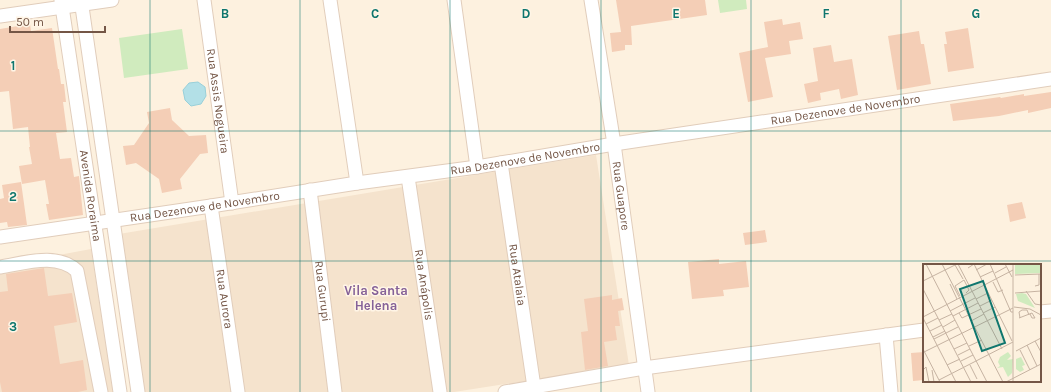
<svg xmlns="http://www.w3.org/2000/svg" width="1051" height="392" viewBox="0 0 1051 392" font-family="Karla,sans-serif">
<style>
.residential{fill:#f5e3cd}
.green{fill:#d0ebbe}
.water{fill:#b3e0e7;stroke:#99d0d9}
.building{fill:#f4ceb6}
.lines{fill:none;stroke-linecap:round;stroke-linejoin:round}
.minor-casing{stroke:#e1cdbb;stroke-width:15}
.minor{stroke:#fff;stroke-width:13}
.grid{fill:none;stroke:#0f766e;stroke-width:1;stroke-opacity:0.55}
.labels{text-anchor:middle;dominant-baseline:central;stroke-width:3;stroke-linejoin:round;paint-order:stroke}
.street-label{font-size:12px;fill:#745646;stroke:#fff5e6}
.neighbourhood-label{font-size:13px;font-weight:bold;fill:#856198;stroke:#fff5e6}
.inset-road{fill:none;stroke:#c6b3a2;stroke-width:1}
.view{fill:#0f766e;fill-opacity:0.15;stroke:#0f766e;stroke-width:2}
.inset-edge{fill:none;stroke:#745646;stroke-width:2}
.grid-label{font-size:13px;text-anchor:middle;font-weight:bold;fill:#0f766e;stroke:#fff5e6;stroke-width:3;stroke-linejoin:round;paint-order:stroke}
</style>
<rect width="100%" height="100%" fill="#fdf1df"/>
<g class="residential">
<polygon points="596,155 629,365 454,392 144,392 119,234"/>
<polygon points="91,249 113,392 0,392 0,266"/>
</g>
<g class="green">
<polygon points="718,0 746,0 747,9 720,13"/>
<polygon points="182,29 188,69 124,78 119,38"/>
</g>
<polygon class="water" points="198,82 205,87 206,96 201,104 191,106 185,100 183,90 189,83"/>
<g class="building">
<polygon points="616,0 705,0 707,15 631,26 632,45 625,45 625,50 612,52 610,33 621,32"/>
<polygon points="782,19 783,25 800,22 803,39 789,41 791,54 765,58 773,97 748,102 739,53 768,47 764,22"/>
<polygon points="30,24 31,31 52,28 58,69 59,69 61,84 64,84 66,102 63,102 67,132 56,133 60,159 71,158 74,177 79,176 83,215 49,220 46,204 49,204 45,180 22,184 19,166 32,164 29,147 30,147 28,127 13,129 9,91 0,92 0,29"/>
<polygon points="968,28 974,68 948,72 944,44 947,44 945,32"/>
<polygon points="919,31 921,44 924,44 931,84 897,90 888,36"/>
<polygon points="831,45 834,62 852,59 858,95 841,99 839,89 820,93 821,100 808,103 804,84 818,81 813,48"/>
<polygon points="1051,92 1051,108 1028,113 1028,110 999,116 953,121 950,104 1000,97 1001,98 1024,94 1024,96"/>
<polygon points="170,108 172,120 189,136 206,135 208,153 200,154 180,179 182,189 162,193 159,179 136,163 126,165 123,146 134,145 149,123 147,112"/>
<polygon points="21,182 27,225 8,227 7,222 0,223 0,199 4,198 2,185"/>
<polygon points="1022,202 1026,218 1010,222 1007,205"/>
<polygon points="765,230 767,242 745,245 743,233"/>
<polygon points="719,259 719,264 746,261 749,287 723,290 724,296 692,299 688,262"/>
<polygon points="44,268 48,296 72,293 77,322 54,326 60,364 83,360 87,390 78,392 2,392 0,382 0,292 8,291 6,274"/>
<polygon points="612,295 612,300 622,298 624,310 618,311 620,326 615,326 617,340 604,342 608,366 585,370 581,332 588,331 584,299"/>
<polygon points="924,352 924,380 913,381 911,353"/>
</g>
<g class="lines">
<g class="minor-casing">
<g id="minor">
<path id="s1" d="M 61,0 L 120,392"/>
<polyline points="81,0 138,392"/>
<path id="s2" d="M 204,0 L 232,203"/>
<polyline points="330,0 357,183"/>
<polyline points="454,0 477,167"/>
<path id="s3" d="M 591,0 L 614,144 L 648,392"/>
<polyline points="0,16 112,0"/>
<path id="s4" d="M 501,163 L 534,387"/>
<path id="s5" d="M 408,177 L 440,392"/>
<path id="s6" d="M 310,190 L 335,392"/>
<path id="s7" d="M 211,206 L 238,392"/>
<path id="s8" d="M 0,237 L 211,206 L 357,183 L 477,167 L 614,144 L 1051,79"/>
<path d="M 0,267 C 25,263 57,252 77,271 L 101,392"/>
<polyline points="1040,312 1051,311"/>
<polyline points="886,335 891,392"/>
<polyline points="505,392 644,368 924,330"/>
</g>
</g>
<use href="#minor" class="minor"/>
</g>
<path class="grid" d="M 150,0 L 150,392M 300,0 L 300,392M 450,0 L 450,392M 601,0 L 601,392M 751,0 L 751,392M 901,0 L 901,392M 0,131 L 1051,131M 0,261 L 1051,261"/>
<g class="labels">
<g class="street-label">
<text stroke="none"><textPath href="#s2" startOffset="102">Rua Assis Nogueira</textPath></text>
<text stroke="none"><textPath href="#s8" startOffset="855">Rua Dezenove de Novembro</textPath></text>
<text stroke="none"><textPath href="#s8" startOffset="531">Rua Dezenove de Novembro</textPath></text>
<text stroke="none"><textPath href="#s1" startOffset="198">Avenida Roraima</textPath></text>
<text stroke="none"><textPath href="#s3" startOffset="198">Rua Guapore</textPath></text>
<text stroke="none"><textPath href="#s8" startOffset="207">Rua Dezenove de Novembro</textPath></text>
<text stroke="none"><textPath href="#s4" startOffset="113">Rua Atalaia</textPath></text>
<text stroke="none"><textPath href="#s5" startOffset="109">Rua Anápolis</textPath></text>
<text stroke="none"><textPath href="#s6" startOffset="102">Rua Gurupi</textPath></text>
<text stroke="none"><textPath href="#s7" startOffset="94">Rua Aurora</textPath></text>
</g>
<g class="neighbourhood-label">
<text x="376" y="290">Vila Santa<tspan x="376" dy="15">Helena</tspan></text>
</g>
</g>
<g transform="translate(923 264)">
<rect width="118" height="118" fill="#fdf1df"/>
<path d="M 92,0 L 118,0 L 118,9 L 92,10 ZM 99,29 L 103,30 L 112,44 L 95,37 L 93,30 ZM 85,88 L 88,92 L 84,96 L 90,95 L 89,109 L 85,113 L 80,103 L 74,104 L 77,102 L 75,98 L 77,93 ZM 98,93 L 102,101 L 99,102 L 101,106 L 97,108 L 93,105 L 93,95 Z" fill="#d0ebbe"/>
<path class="inset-road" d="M 3,0 L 64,118M 19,0 L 80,118M 35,0 L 79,85M 67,0 L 88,48 L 90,48M 82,0 L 89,13M 90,0 L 90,118M 32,1 L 40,15M 45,4 L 51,0 L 89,77M 53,6 L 64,0M 72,9 L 83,3M 92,11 L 118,10M 57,13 L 70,7M 0,17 L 34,0M 70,18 L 75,28 L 80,26M 27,20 L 34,35M 112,22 L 116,21 L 116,10M 0,25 L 48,118M 103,27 L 112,40 L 118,41M 92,29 L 118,27M 37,32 L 32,22 L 41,16 L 46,26 L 43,29M 53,35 L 65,29M 57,42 L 69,36M 91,43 L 107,45 L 118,51M 27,47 L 52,34M 36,49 L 39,54 L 58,45M 60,49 L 72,43M 30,52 L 55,39M 0,53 L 90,6M 0,54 L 33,118M 96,54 L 109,49 L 112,54 L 109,54 L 107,50M 97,54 L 96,48 L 99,46 L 104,46 L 106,51M 16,56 L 29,50M 48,57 L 61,50M 3,60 L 15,54M 20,63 L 32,56M 7,67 L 19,61M 10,73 L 22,67M 11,75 L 35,63M 112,77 L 118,88M 104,81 L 114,102M 46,82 L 59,76M 0,85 L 17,118M 31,85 L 44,79M 97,86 L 107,106M 93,87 L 118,74M 1,88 L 90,44M 35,91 L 47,85M 38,97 L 50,91M 24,101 L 37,95M 47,101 L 54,115M 0,106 L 3,103 L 6,118M 9,106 L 11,118M 16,116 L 90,78M 83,118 L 118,100"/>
<path class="view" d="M 60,17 L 82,79 L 59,87 L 37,25 Z"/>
<rect width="118" height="118" class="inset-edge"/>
</g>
<g class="grid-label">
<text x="225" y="18">B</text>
<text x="375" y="18">C</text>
<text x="526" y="18">D</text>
<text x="676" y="18">E</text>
<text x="826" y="18">F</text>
<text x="976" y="18">G</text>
<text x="13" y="70">1</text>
<text x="13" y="201">2</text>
<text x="13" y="331">3</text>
</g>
<path d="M10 26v6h95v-6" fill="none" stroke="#745646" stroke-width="2"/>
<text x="16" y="26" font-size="12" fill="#745646" stroke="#fff5e6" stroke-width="3" paint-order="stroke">50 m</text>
</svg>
